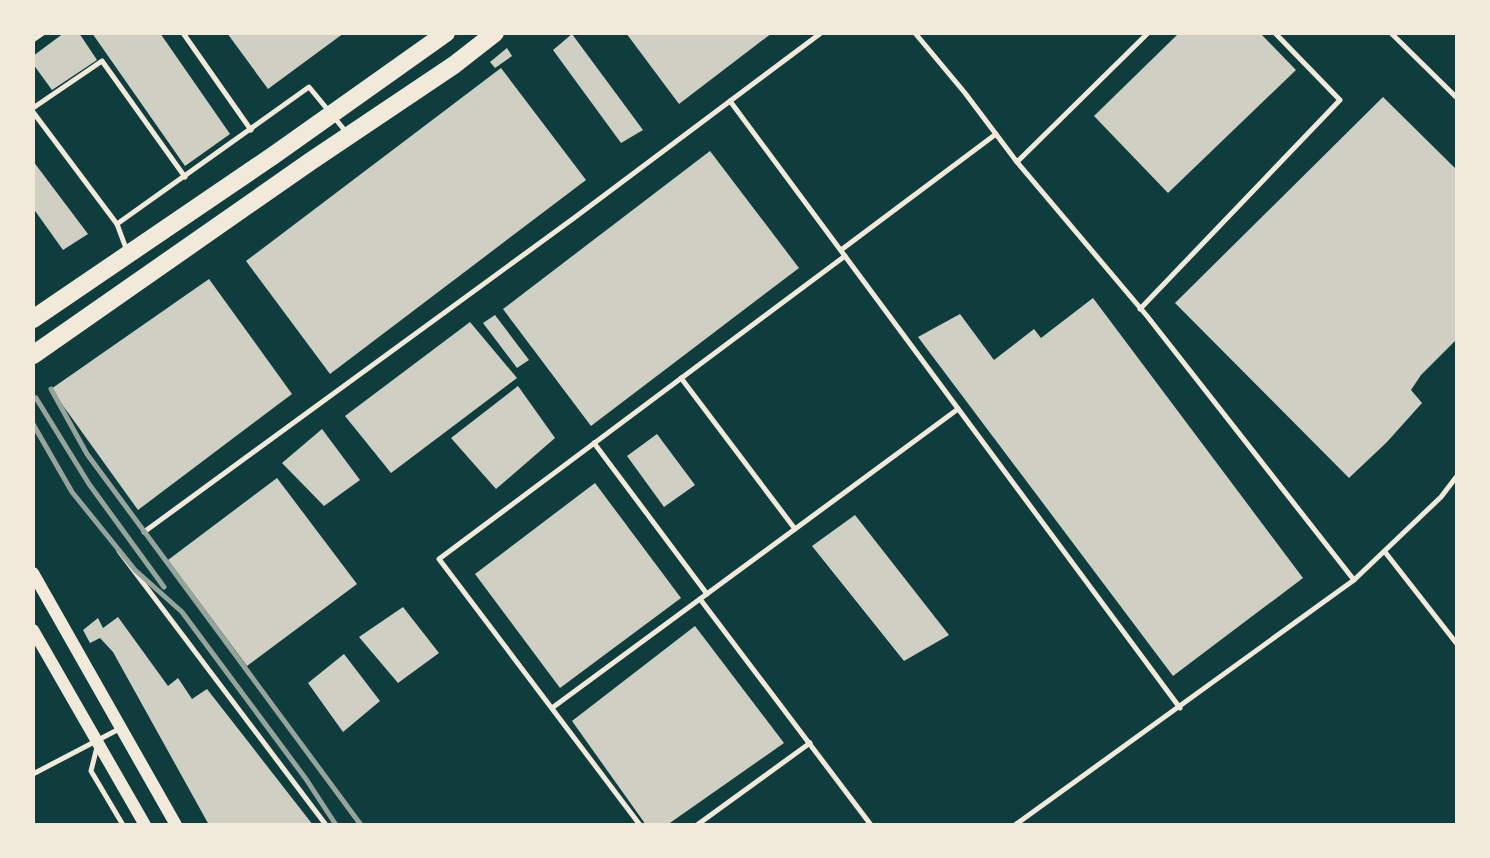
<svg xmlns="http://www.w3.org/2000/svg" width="1490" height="858" viewBox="0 0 1490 858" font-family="'Golos Text',sans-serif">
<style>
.building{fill:#cfcfc3}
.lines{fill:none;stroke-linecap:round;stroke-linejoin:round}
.service{stroke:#f1e9da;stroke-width:5}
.tertiary{stroke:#f1e9da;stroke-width:12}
.primary{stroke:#f1e9da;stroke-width:18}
.rail{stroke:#97a49c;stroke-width:5}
</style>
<rect width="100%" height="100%" fill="#0f3d3e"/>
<g class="building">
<polygon points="64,33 79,33 97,60 52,90 33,64 33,56"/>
<polygon points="92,33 160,33 230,134 185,166"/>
<polygon points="227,33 344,33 268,89"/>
<polygon points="626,33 772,33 679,104"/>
<polygon points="1179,33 1260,33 1296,70 1168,193 1094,116"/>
<polygon points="572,34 643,130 621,143 553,50"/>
<polygon points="507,48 512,56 495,68 490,62"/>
<polygon points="501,68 586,180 330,374 246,261"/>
<polygon points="1383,97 1457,170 1457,339 1421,375 1411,390 1422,403 1387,442 1349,478 1175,303"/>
<polygon points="710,151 799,268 591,426 503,309"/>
<polygon points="33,161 88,234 63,250 33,208"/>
<polygon points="209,279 292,394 138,510 51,389"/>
<polygon points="1093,298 1303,578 1173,676 918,337 960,314 994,360 1034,329 1041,338"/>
<polygon points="495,315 529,360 517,368 483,323"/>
<polygon points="470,322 517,378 391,473 345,416"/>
<polygon points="518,386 555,438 496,489 451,438"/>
<polygon points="322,429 360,480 324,506 282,463"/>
<polygon points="657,434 695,485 664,507 627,456"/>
<polygon points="277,478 357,584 247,666 168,560"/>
<polygon points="595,483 681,598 560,688 475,574"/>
<polygon points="855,515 949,635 904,661 812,546"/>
<polygon points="403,607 439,653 398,683 359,637"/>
<polygon points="118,617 168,686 178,678 192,699 207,689 313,825 209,825 113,652 100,638 90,643 83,630 98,618 103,628"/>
<polygon points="695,626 784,743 667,825 646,825 572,721"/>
<polygon points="344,654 380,701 343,732 308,683"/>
</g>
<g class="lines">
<g class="service">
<polyline points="183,33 251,130"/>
<polyline points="915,33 965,93 1017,162 1147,316 1354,580"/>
<polyline points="1391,33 1457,98"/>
<polyline points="33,40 43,33"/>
<polyline points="730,101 1180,708"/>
<polyline points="33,108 102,61 185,177"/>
<polyline points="33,112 117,224 127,251"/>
<polyline points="1017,162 1148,33"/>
<polyline points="117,224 309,87 347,133"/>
<polyline points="841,250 996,134"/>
<polyline points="1140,309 1340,100 1275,33"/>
<polyline points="681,378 795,529"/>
<polyline points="594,443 707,594"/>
<polyline points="144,532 574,218 821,33"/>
<polyline points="119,551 326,825"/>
<polyline points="1385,552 1457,644"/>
<polyline points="700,599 871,825"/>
<polyline points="552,708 958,409"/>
<polyline points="97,747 91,771 123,825"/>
<polyline points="33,774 121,728"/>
<polyline points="640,825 439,559 845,256"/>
<polyline points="697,825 810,743"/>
<polyline points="1015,825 1354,580 1441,497 1457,476"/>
</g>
<g class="tertiary">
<polyline points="33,573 176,825"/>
<polyline points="33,630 145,825"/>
</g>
<g class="primary">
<polyline points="33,319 274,155 446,33"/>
<polyline points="33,355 311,161 454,65 495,33"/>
</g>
<g class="rail">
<polyline points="51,389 87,454 361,825"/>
<polyline points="36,398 89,484 164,587"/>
<polyline points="33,424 72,492 135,570 182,612 306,779 336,825"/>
</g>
</g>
<rect width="1490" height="858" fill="none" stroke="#f1e9da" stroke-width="70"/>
</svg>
